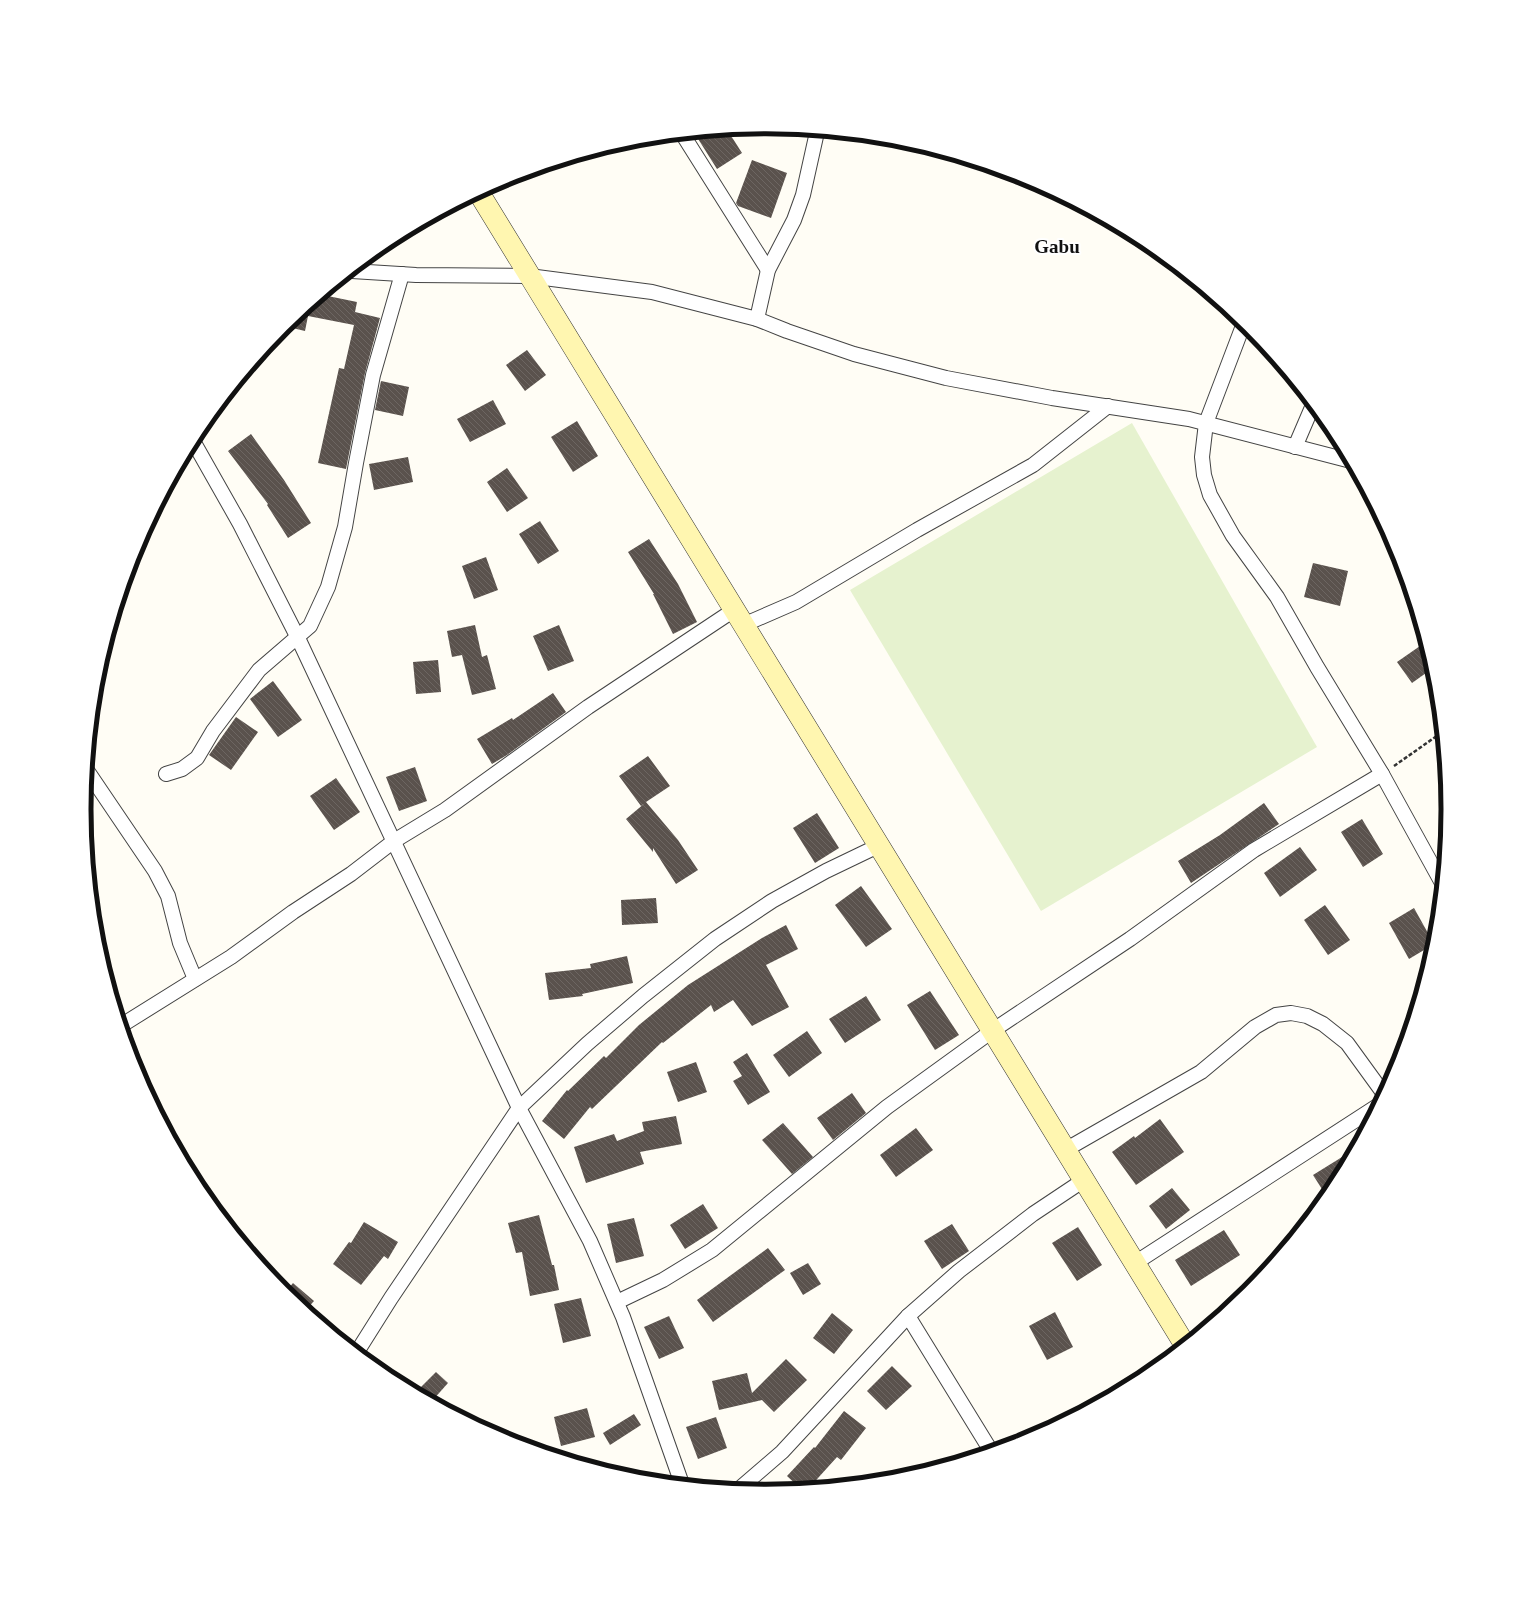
<svg xmlns="http://www.w3.org/2000/svg" width="1533" height="1619" viewBox="0 0 1533 1619" font-family="Georgia,serif">
<style>
.pitch{fill:#e6f2cf}
.building{fill:url(#building-back-hatch)}
.lines{fill:none;stroke-linecap:round;stroke-linejoin:round}
.street-casing{stroke:#444;stroke-width:16}
.secondary-casing{stroke:#333;stroke-width:22}
.path{stroke:#333;stroke-width:2.5;stroke-dasharray:4 2;stroke-linecap:butt}
.street{stroke:#fff;stroke-width:14}
.secondary{stroke:#fff6b0;stroke-width:21}
.labels{text-anchor:middle;dominant-baseline:central;stroke-width:4;stroke-linejoin:round;paint-order:stroke}
.town-label{font-size:19px;font-weight:bold;fill:#111;stroke:#fff}
.rim{fill:none;stroke:#111;stroke-width:5}
</style>
<defs>
<pattern id="building-back-hatch" width="6" height="6" patternUnits="userSpaceOnUse"><rect width="6" height="6" fill="#5a524d"/><path d="M-1 5l2 2M0 0l6 6M5-1l2 2" fill="none" stroke="#6d6662"/></pattern>
</defs>
<rect width="100%" height="100%" fill="#fffdf5"/>
<polygon class="pitch" points="1132,423 1317,747 1041,911 850,590"/>
<g class="building">
<polygon points="728,131 742,153 717,169 695,134"/>
<polygon points="752,160 787,173 771,218 738,206 736,203"/>
<polygon points="323,295 357,302 355,312 380,318 365,373 346,469 318,463 339,368 344,369 354,325 308,316 305,331 284,326"/>
<polygon points="527,350 546,375 525,391 506,365"/>
<polygon points="381,381 409,387 403,416 375,410"/>
<polygon points="493,400 506,424 470,442 457,419"/>
<polygon points="577,421 598,456 573,472 551,437"/>
<polygon points="251,434 284,480 311,523 288,538 267,505 268,504 228,451"/>
<polygon points="408,457 413,482 374,490 369,464"/>
<polygon points="507,468 528,498 507,512 487,482"/>
<polygon points="540,521 559,551 538,564 519,534"/>
<polygon points="649,539 678,584 697,622 673,634 653,594 654,594 628,552"/>
<polygon points="486,557 498,590 474,599 462,566"/>
<polygon points="1313,563 1348,571 1340,606 1304,597"/>
<polygon points="475,625 482,657 487,655 496,689 472,695 462,655 452,657 447,631"/>
<polygon points="559,625 574,661 548,671 533,636"/>
<polygon points="1420,646 1432,663 1433,668 1412,683 1397,662"/>
<polygon points="438,660 441,692 416,694 413,662"/>
<polygon points="273,681 302,720 278,737 250,699"/>
<polygon points="553,693 566,712 507,755 492,764 477,739 512,718 513,720"/>
<polygon points="236,717 258,732 231,770 209,755"/>
<polygon points="648,756 670,786 646,802 678,840 698,870 676,884 653,848 653,852 626,819 645,803 641,806 619,776"/>
<polygon points="415,767 427,801 399,811 386,777"/>
<polygon points="336,778 360,812 334,830 310,796"/>
<polygon points="1264,803 1279,824 1191,883 1178,861 1220,835"/>
<polygon points="817,813 839,848 815,863 793,828"/>
<polygon points="1362,819 1383,854 1363,867 1341,832"/>
<polygon points="1300,847 1317,870 1280,897 1264,873"/>
<polygon points="861,886 892,929 866,947 835,905"/>
<polygon points="656,898 658,923 622,925 621,900"/>
<polygon points="1325,905 1350,940 1328,955 1304,920"/>
<polygon points="1414,908 1434,944 1409,959 1389,923"/>
<polygon points="786,925 798,949 766,965 789,1007 752,1026 733,1000 714,1012 711,1005 663,1043 662,1042 592,1109 590,1107 564,1139 542,1121 567,1090 568,1091 604,1056 606,1058 639,1025 688,985 762,938"/>
<polygon points="627,956 633,983 582,994 583,996 549,1000 545,973 591,968 590,964"/>
<polygon points="930,991 959,1035 935,1050 907,1005"/>
<polygon points="866,996 881,1020 845,1043 829,1019"/>
<polygon points="807,1031 822,1053 789,1077 773,1055"/>
<polygon points="747,1053 770,1092 748,1105 733,1081 742,1076 733,1062"/>
<polygon points="696,1062 707,1092 678,1102 667,1072"/>
<polygon points="852,1093 866,1113 833,1140 817,1118"/>
<polygon points="676,1116 682,1144 640,1152 644,1164 586,1183 574,1147 614,1134 617,1141 644,1131 642,1122"/>
<polygon points="1160,1119 1184,1152 1136,1185 1112,1152 1134,1136 1135,1138"/>
<polygon points="783,1123 813,1157 792,1174 762,1140"/>
<polygon points="916,1128 933,1150 896,1177 880,1155"/>
<polygon points="1355,1149 1334,1189 1327,1197 1313,1175"/>
<polygon points="1172,1188 1190,1210 1166,1229 1149,1206"/>
<polygon points="703,1204 718,1228 685,1249 670,1225"/>
<polygon points="539,1215 552,1265 554,1265 559,1290 530,1296 522,1252 516,1253 508,1223"/>
<polygon points="634,1218 644,1256 616,1263 607,1224"/>
<polygon points="364,1222 398,1242 388,1259 384,1256 361,1285 333,1264 349,1242 351,1243"/>
<polygon points="952,1224 969,1251 942,1269 924,1241"/>
<polygon points="1078,1227 1102,1265 1077,1281 1052,1243"/>
<polygon points="1224,1230 1240,1255 1191,1286 1175,1260"/>
<polygon points="768,1248 785,1270 713,1322 697,1300"/>
<polygon points="808,1263 821,1284 803,1295 790,1273"/>
<polygon points="293,1283 314,1301 306,1310 285,1293"/>
<polygon points="581,1298 591,1336 563,1343 554,1304"/>
<polygon points="1055,1312 1073,1347 1047,1360 1029,1326"/>
<polygon points="832,1313 853,1330 834,1354 813,1338"/>
<polygon points="669,1316 684,1348 659,1359 644,1327"/>
<polygon points="786,1359 807,1380 774,1412 762,1400 719,1410 712,1381 747,1373 752,1393"/>
<polygon points="892,1366 912,1386 886,1410 867,1391"/>
<polygon points="436,1372 448,1383 432,1401 416,1392"/>
<polygon points="587,1408 595,1437 561,1446 554,1417"/>
<polygon points="844,1411 866,1428 841,1460 837,1457 809,1488 801,1489 787,1476 814,1447 815,1448"/>
<polygon points="634,1414 641,1425 610,1445 603,1433"/>
<polygon points="716,1417 727,1448 698,1459 686,1427"/>
</g>
<g class="lines">
<g class="street-casing">
<g id="street">
<polyline points="683,135 768,270"/>
<polyline points="352,271 416,275 529,276 652,292 757,319 787,331 854,354 946,378 1052,398 1189,419 1351,461"/>
<polyline points="757,319 768,270 794,220 803,195 817,132"/>
<polyline points="1244,323 1206,423 1202,457 1204,475 1210,495 1233,536 1277,597 1317,667 1382,774 1442,883"/>
<polyline points="193,441 240,524 298,638 519,1108 590,1241 623,1317 682,1484"/>
<polyline points="1295,447 1313,405"/>
<polyline points="743,625 796,602 917,530 1033,465 1108,406"/>
<polyline points="88,772 155,871 168,896 180,943 195,979"/>
<polyline points="166,774 182,769 197,758 213,731 259,670 310,626 328,587 345,527 356,463 373,375 402,274"/>
<polyline points="122,1025 231,957 293,912 351,874 394,841 445,810 588,707 734,610"/>
<polyline points="1065,1150 1201,1072 1255,1027 1276,1015 1291,1013 1307,1016 1323,1024 1347,1043 1384,1094"/>
<polyline points="1135,1263 1379,1105"/>
<polyline points="617,1302 663,1280 712,1250 887,1107 992,1031 1130,939 1254,850 1382,774"/>
<polyline points="908,1316 991,1451"/>
<polyline points="357,1352 391,1298 519,1108 587,1044 643,996 715,939 772,901 826,871 878,846"/>
<polyline points="739,1489 782,1452 908,1316 959,1271 1033,1214 1084,1180"/>
</g>
</g>
<g class="secondary-casing">
<polyline id="secondary" points="479,193 1185,1345"/>
</g>
<polyline class="path" points="1394,766 1441,733"/>
<use href="#street" class="street"/>
<use href="#secondary" class="secondary"/>
</g>
<g class="labels">
<g class="town-label">
<text x="1057" y="246">Gabu</text>
</g>
</g>
<path d="M0 0H1533V1619H0ZM91 809a675 675 0 1 1 1350 0a675 675 0 1 1-1350 0Z" fill="#fff" fill-rule="evenodd"/>
<path class="rim" d="M91 809a675 675 0 1 1 1350 0a675 675 0 1 1-1350 0Z"/>
</svg>
